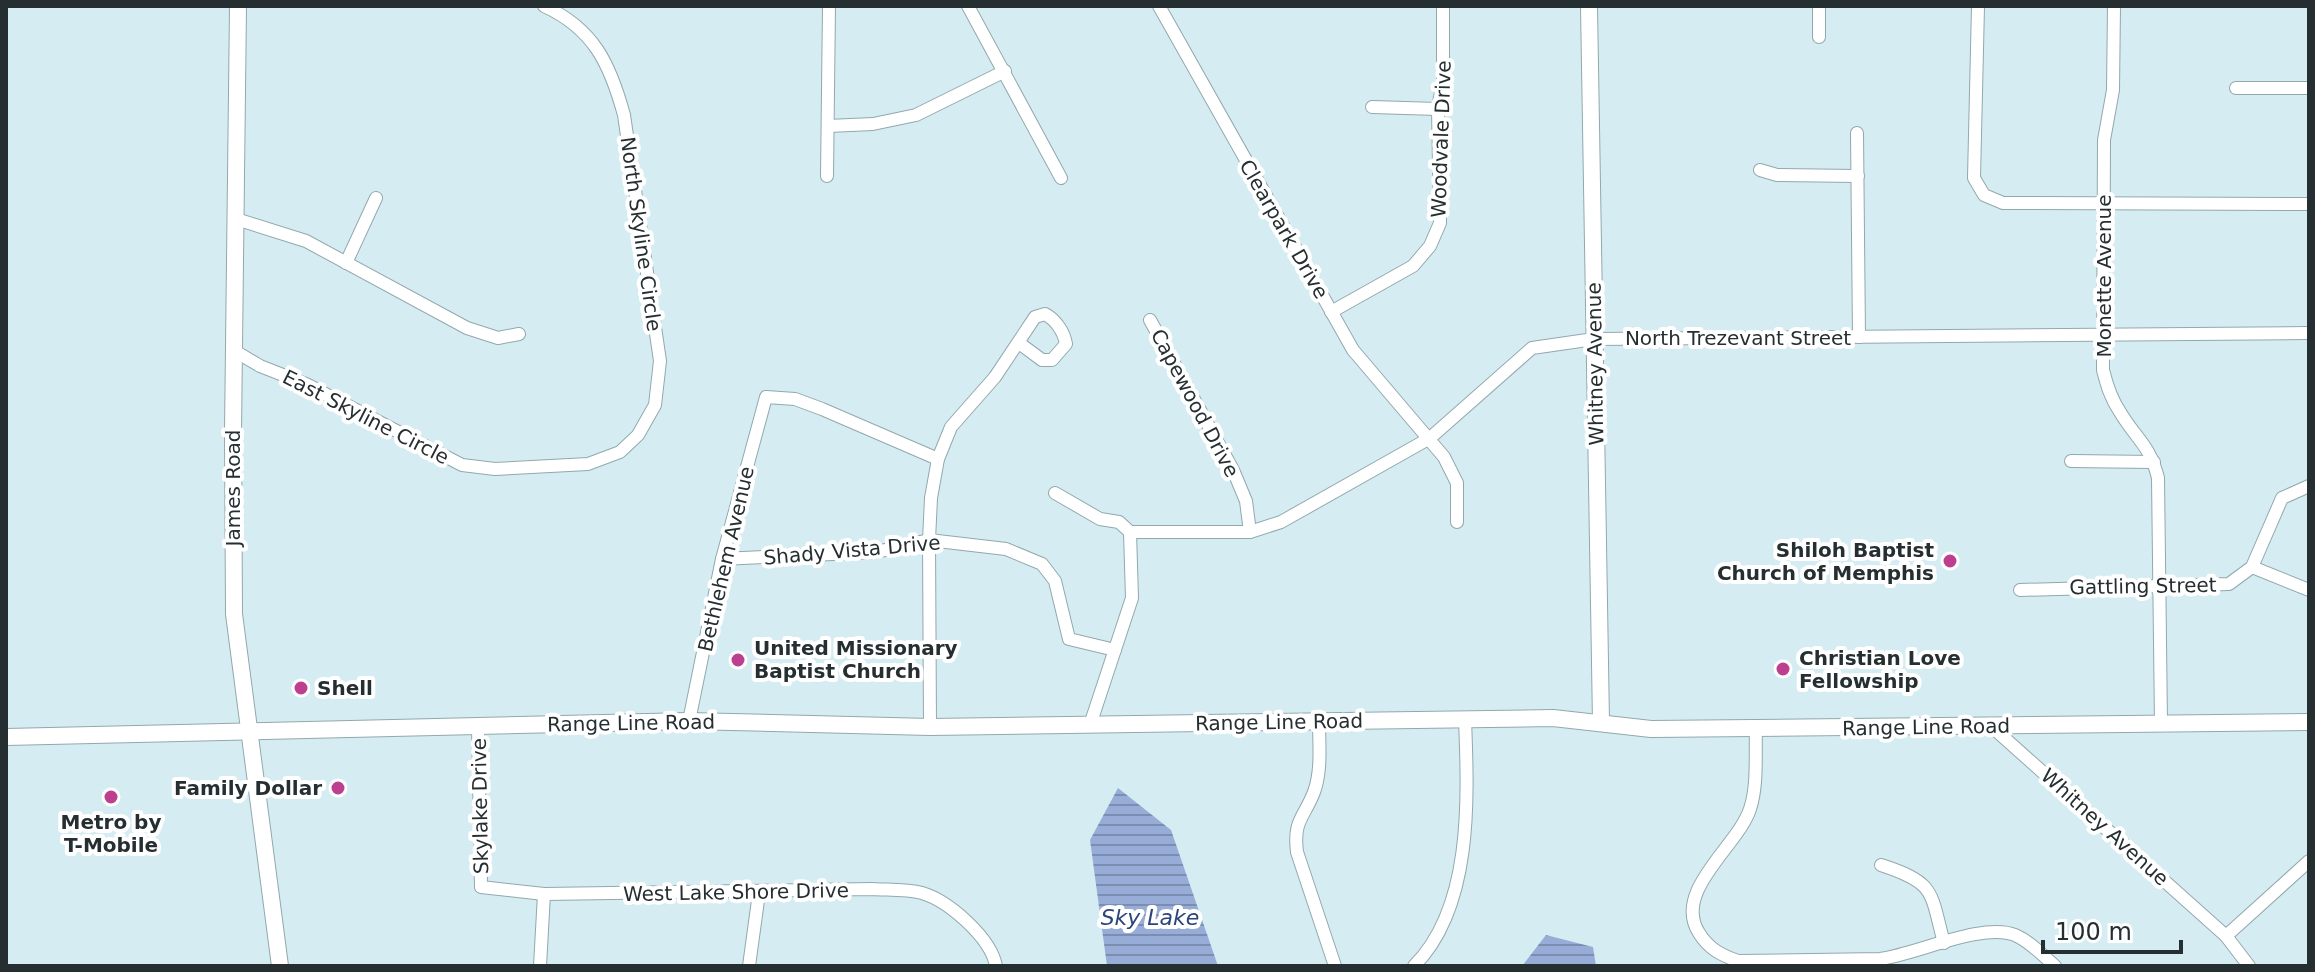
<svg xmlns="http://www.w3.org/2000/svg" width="2315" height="972" viewBox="0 0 2315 972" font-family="'DejaVu Sans',sans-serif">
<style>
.water{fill:url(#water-rules)}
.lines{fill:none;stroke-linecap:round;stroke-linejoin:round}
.minor-casing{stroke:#92a8ad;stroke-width:14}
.major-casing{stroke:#92a8ad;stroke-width:18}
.minor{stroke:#fff;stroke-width:12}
.major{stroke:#fff;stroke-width:16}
.poi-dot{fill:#bd4090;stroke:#fff;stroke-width:3}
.labels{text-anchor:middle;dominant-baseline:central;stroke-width:8;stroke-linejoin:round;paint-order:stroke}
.street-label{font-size:20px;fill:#252e30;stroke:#fff}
.poi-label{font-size:20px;font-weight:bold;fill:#252e30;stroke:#fff;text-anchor:start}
.water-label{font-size:22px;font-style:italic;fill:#2b447b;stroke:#fff}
</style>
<defs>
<pattern id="water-rules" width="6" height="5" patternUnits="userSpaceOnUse" patternTransform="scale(2)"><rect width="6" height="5" fill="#97add8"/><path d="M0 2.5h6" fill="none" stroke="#7b8db0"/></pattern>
</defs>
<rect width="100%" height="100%" fill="#d5edf2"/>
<g class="water">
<polygon points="1118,788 1171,830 1218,966 1107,966 1090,840"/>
<polygon points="1546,935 1593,947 1596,966 1522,966"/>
</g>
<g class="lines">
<g class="minor-casing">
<g id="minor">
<polyline points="968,6 1061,178"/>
<polyline points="1159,6 1353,350 1444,457 1457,483 1457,522"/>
<polyline points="1819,6 1819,37"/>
<polyline points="1978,6 1974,178 1984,195 2003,203 2309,204"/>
<path d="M 2114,6 L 2113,90 L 2104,140 L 2103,370 C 2107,386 2111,399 2120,412 C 2136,439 2150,445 2158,478 L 2161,723"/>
<polyline points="2236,88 2309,88"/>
<polyline points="1372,107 1438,109"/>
<polyline points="828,126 873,124 916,115 1005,71"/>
<polyline points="1857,133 1859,337"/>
<polyline points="1760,170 1777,175 1858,176"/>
<polyline points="827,176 829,6"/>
<polyline points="236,219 306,241 467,328 498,338 519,334"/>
<polyline points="346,263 376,198"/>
<polyline points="1331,312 1413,266 1430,246 1440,223 1438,109 1443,80 1443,6"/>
<polyline points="1150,320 1233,470 1246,501 1250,532"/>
<path d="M 233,350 L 260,366 L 306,384 L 462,465 L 495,469 L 588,464 L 620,452 L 638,435 L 655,405 L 660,361 L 624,115 C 610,64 594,29 544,6"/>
<polyline points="2071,461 2154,462"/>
<polyline points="1055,493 1100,519 1119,522 1130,532"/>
<polyline points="1130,532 1250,532 1281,522 1430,438 1532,348 1594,339 2309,333"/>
<polyline points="722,559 876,552 929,540 1006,549 1042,564 1055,581 1069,639 1115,650"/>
<polyline points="2252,567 2309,590"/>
<polyline points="2020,590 2229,584 2252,567 2282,498 2309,486"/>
<polyline points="689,721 722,559 766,397 795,399 822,409 938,459"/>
<path d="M 1319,721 C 1319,744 1322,770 1314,792 C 1304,818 1293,820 1297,852 L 1335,966"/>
<polyline points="1090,725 1132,598 1130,532"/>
<path d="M 478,726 L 481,887 L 544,894 L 872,889 C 888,890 907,889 922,893 C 949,901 991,938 996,966"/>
<polyline points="1991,726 2226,936 2249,966"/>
<path d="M 930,727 L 929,540 L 931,498 L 938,459 L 951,427 L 995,377 L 1035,317 L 1045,314 C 1056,320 1064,332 1066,344 L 1052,360 L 1042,360 L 1019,343"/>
<path d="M 1756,729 C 1755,754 1758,785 1750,809 C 1738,846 1672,891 1699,933 C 1709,949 1721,955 1738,961 L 1880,959 C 1917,954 1983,922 2015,935 C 2031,942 2042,955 2055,966"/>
<path d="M 1881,865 C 1936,883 1930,891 1944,943"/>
<polyline points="2226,936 2309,861"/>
<polyline points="540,966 544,894"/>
<polyline points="749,966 759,893"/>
<path d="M 1414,966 C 1473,907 1468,798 1465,719"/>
</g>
</g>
<g class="major-casing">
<g id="major">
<polyline points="238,6 233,432 234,614 280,966"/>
<polyline points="1589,6 1601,722"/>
<polyline points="6,737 689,721 930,727 1553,718 1651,729 2309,722"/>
</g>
</g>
<use href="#minor" class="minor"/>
<use href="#major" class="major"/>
</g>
<g class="poi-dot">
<circle cx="1950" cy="561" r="8"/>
<circle cx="738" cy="660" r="8"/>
<circle cx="1783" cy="669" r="8"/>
<circle cx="301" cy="688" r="8"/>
<circle cx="338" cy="788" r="8"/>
<circle cx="111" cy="797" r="8"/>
</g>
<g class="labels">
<g class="street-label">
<text transform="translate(1441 139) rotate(-88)">Woodvale Drive</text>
<text transform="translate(1284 229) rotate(60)">Clearpark Drive</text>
<text transform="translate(641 234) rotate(82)">North Skyline Circle</text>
<text transform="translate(2104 276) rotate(-90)">Monette Avenue</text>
<text x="1738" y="338">North Trezevant Street</text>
<text transform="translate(1595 364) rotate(-91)">Whitney Avenue</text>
<text transform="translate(1195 403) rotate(62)">Capewood Drive</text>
<text transform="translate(366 417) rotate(27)">East Skyline Circle</text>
<text transform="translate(233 488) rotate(-90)">James Road</text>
<text transform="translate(852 550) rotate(-5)">Shady Vista Drive</text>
<text transform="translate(726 559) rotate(-77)">Bethlehem Avenue</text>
<text transform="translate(2143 586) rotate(-1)">Gattling Street</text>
<text transform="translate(1279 722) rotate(-1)">Range Line Road</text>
<text transform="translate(631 723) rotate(-1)">Range Line Road</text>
<text transform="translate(1926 727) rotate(-1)">Range Line Road</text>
<text transform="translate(480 806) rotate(-91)">Skylake Drive</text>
<text transform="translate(2105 827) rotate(42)">Whitney Avenue</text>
<text transform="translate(736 892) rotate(-1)">West Lake Shore Drive</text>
</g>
<g class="poi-label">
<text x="1934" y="550" text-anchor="end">Shiloh Baptist<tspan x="1934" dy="23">Church of Memphis</tspan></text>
<text x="754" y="648">United Missionary<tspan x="754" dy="23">Baptist Church</tspan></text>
<text x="1799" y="658">Christian Love<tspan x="1799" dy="23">Fellowship</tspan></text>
<text x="317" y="688">Shell</text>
<text x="322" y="788" text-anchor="end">Family Dollar</text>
<text x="111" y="822" text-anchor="middle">Metro by<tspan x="111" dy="23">T-Mobile</tspan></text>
</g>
<g class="water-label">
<text x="1150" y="917">Sky Lake</text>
</g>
</g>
<rect width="2315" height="972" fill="none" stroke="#252e30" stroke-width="16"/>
<path d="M2043 940v12h138v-12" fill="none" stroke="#252e30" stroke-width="4"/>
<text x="2055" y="940" font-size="24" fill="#252e30" stroke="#ffffff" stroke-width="6" paint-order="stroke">100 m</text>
</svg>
